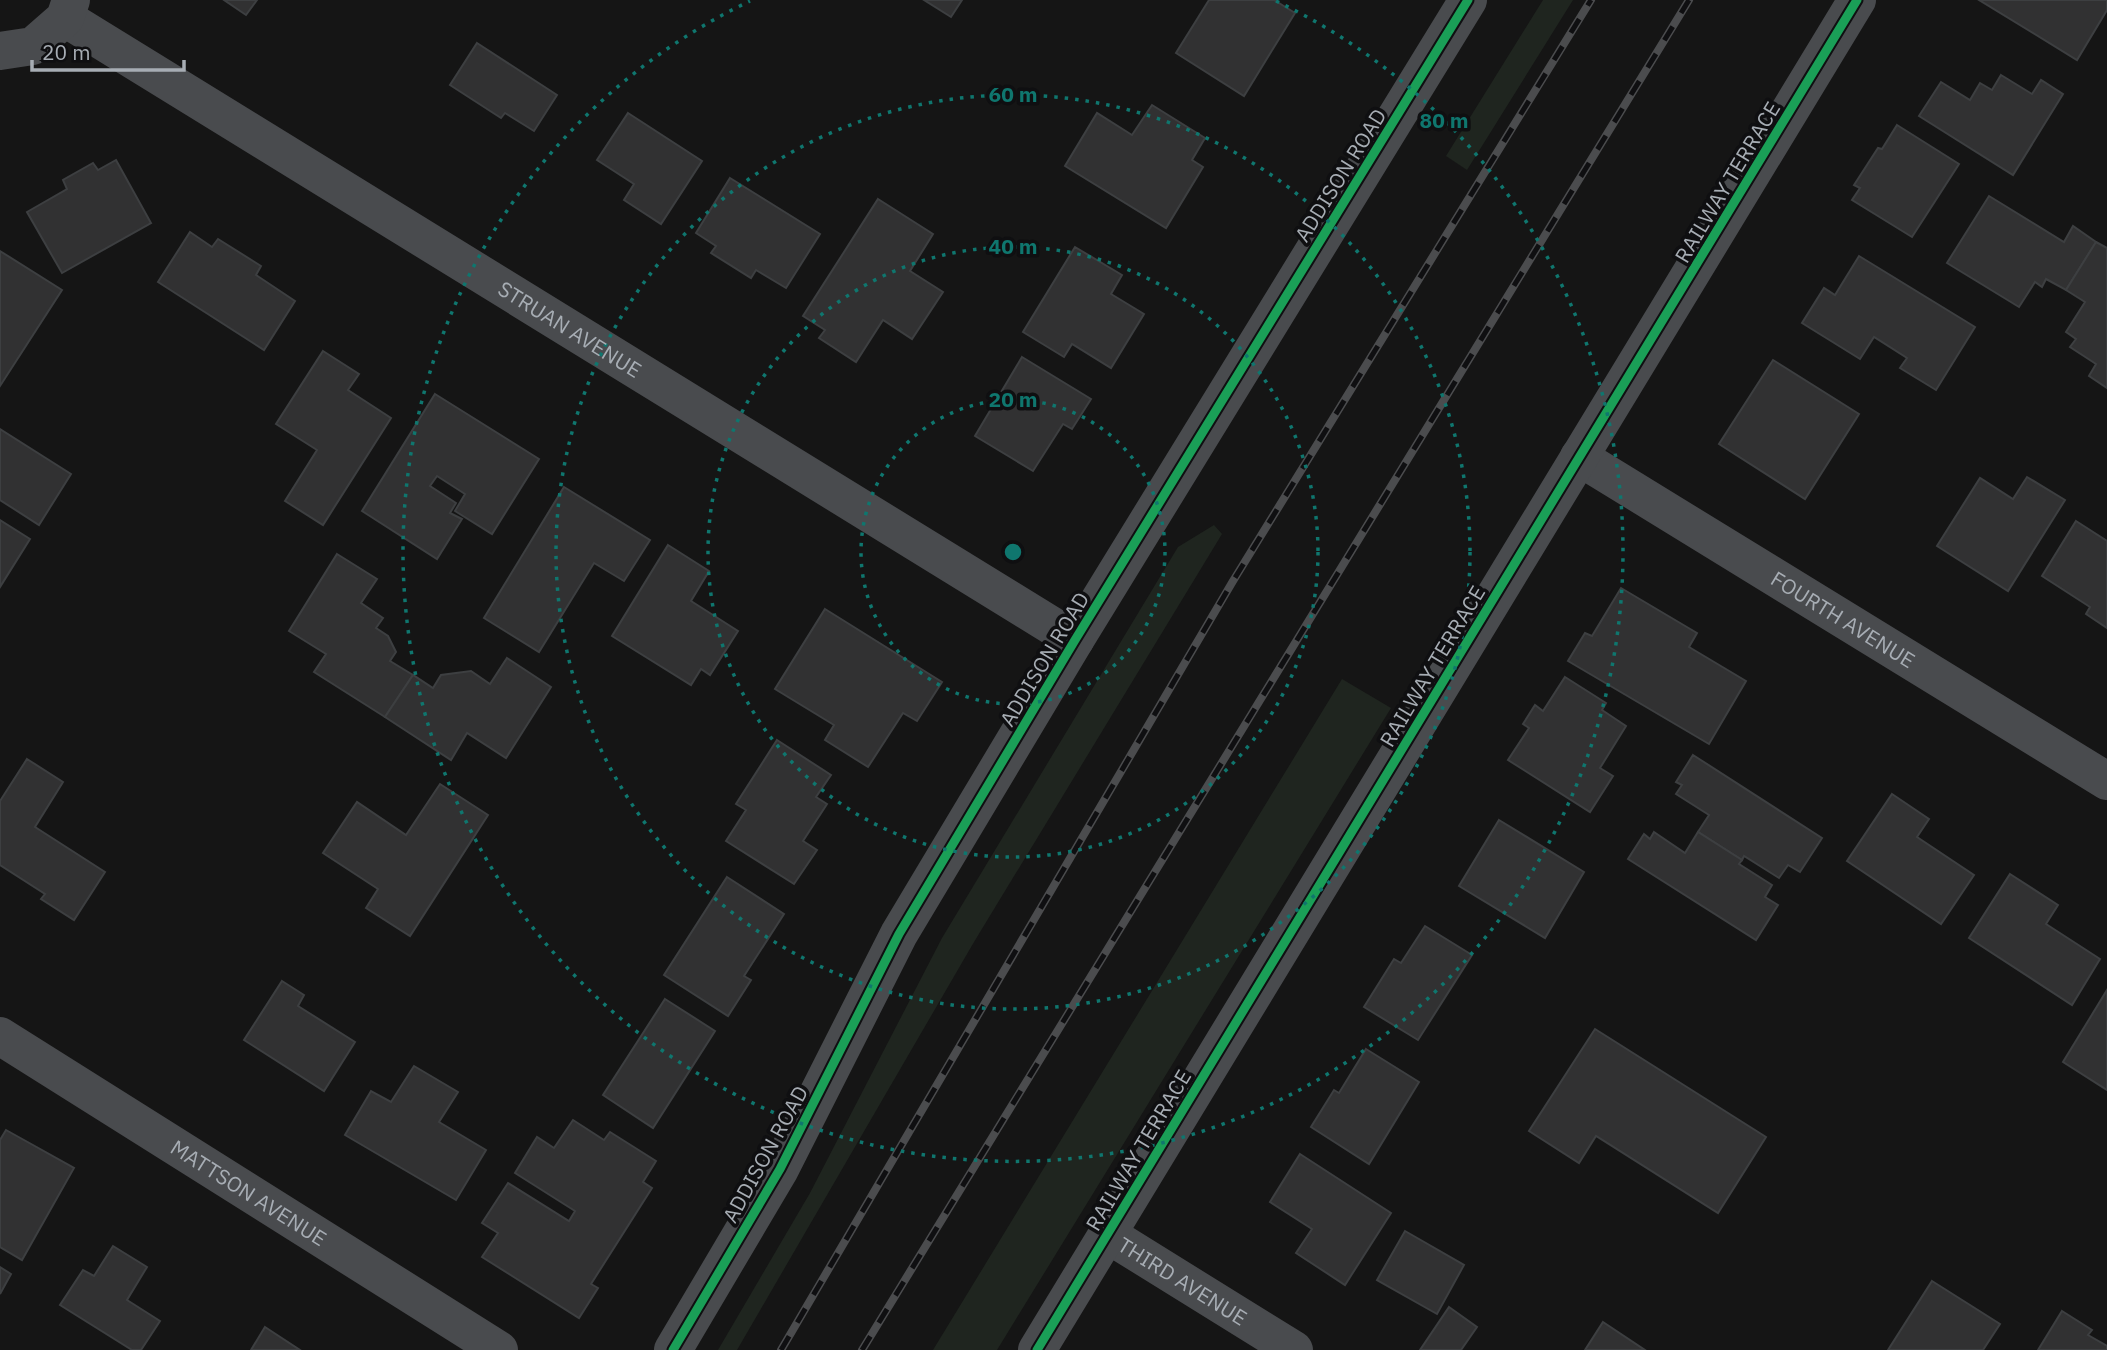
<svg xmlns="http://www.w3.org/2000/svg" width="2107" height="1350" viewBox="0 0 2107 1350" font-family="'IBM Plex Sans',sans-serif">
<style>
.green{fill:#1f251f}
.building{fill:#313132;stroke:#3d3f41;stroke-width:2}
.lines{fill:none;stroke-linecap:round;stroke-linejoin:round}
.minor{stroke:#494b4e;stroke-width:38}
.rail-casing{stroke:#4b4c4e;stroke-width:8}
.rail{stroke:#0f0f11;stroke-width:5;stroke-dasharray:16;stroke-linecap:butt}
.cycleway-casing{stroke:#0f0f11;stroke-width:13}
.cycleway{stroke:#1a9f57;stroke-width:9}
.ring{fill:none;stroke:#0f766e;stroke-width:3.5;stroke-dasharray:3.5 7}
.labels{text-anchor:middle;dominant-baseline:central;stroke-width:7;stroke-linejoin:round;paint-order:stroke}
.street-label{font-size:21px;fill:#a7adb4;stroke:#0f0f11}
.centre{fill:#0f766e;stroke:#0f0f11;stroke-width:3.5}
.ring-label{font-size:21px;text-anchor:middle;font-weight:bold;fill:#0f766e;stroke:#0f0f11;stroke-width:7;stroke-linejoin:round;paint-order:stroke}
</style>
<rect width="100%" height="100%" fill="#151515"/>
<g class="green">
<polygon points="1543,0 1573,0 1467,170 1446,156"/>
<polygon points="1214,525 1222,534 974,942 737,1350 718,1350 810,1193 942,938 1178,547"/>
<polygon points="1342,679 1391,708 997,1350 933,1350"/>
</g>
<g class="building">
<polygon points="224,0 257,0 246,15"/>
<polygon points="924,0 962,0 951,17"/>
<polygon points="1209,0 1274,0 1295,13 1244,96 1176,53"/>
<polygon points="1979,0 2107,0 2107,10 2077,60"/>
<polygon points="477,43 557,95 534,131 505,113 501,118 450,85"/>
<polygon points="2001,75 2032,94 2041,80 2063,94 2013,175 1919,116 1941,82 1970,100 1980,83 1992,90"/>
<polygon points="1152,105 1205,138 1192,160 1203,167 1166,228 1065,166 1097,113 1132,135"/>
<polygon points="628,113 702,161 661,224 624,200 634,184 597,160"/>
<polygon points="1897,125 1959,164 1912,237 1852,200 1860,188 1854,185 1878,148 1882,149"/>
<polygon points="116,160 151,223 62,273 27,212 67,189 63,180 93,163 98,170"/>
<polygon points="730,178 820,234 786,288 756,270 751,278 711,253 716,246 696,233"/>
<polygon points="1989,196 2064,242 2073,226 2096,242 2066,290 2046,279 2042,287 2035,282 2019,307 1947,263"/>
<polygon points="878,199 933,234 910,271 943,292 912,339 883,320 856,362 819,338 825,330 803,316"/>
<polygon points="190,232 212,247 218,239 261,266 256,275 295,301 264,350 158,282"/>
<polygon points="2096,242 2107,248 2107,388 2089,376 2096,364 2070,347 2076,339 2066,332 2085,302 2066,290"/>
<polygon points="1075,247 1122,275 1111,294 1144,314 1111,368 1072,344 1064,357 1023,332"/>
<polygon points="0,251 62,290 0,386"/>
<polygon points="1859,256 1975,327 1936,390 1900,368 1907,358 1874,337 1860,359 1802,323 1824,288 1835,295"/>
<polygon points="323,351 359,374 348,390 391,418 323,525 285,501 317,450 276,424"/>
<polygon points="1022,357 1091,399 1072,429 1063,424 1033,471 975,436"/>
<polygon points="1773,360 1859,414 1805,499 1719,444"/>
<polygon points="435,394 539,459 492,534 455,511 465,494 437,476 430,486 456,503 450,513 462,519 437,559 362,511"/>
<polygon points="0,429 71,474 39,525 0,500"/>
<polygon points="2027,477 2065,500 2008,591 1937,546 1980,478 2013,499"/>
<polygon points="564,487 650,540 624,581 594,563 539,652 484,618"/>
<polygon points="0,520 30,539 0,587"/>
<polygon points="2076,521 2107,541 2107,628 2086,614 2090,607 2042,576"/>
<polygon points="668,545 709,571 691,601 738,631 710,675 701,669 691,685 612,636"/>
<polygon points="337,554 377,579 361,603 383,618 376,628 388,636 396,652 390,661 413,675 385,717 314,672 326,654 289,631"/>
<polygon points="1621,588 1697,633 1689,647 1746,681 1709,744 1568,661 1585,633 1592,636"/>
<polygon points="825,609 942,682 917,721 903,713 868,767 825,740 834,725 775,689"/>
<polygon points="507,658 551,687 506,758 467,733 451,760 385,717 413,675 433,688 441,675 471,671 490,684"/>
<polygon points="1565,677 1606,703 1602,710 1626,726 1600,768 1613,776 1590,812 1508,760 1529,728 1523,724 1535,705 1543,711"/>
<polygon points="777,740 831,775 816,797 827,804 803,841 817,850 794,884 726,841 746,810 736,804"/>
<polygon points="1693,755 1822,838 1800,872 1788,865 1779,878 1744,856 1742,860 1698,832 1709,815 1676,794 1682,785 1676,782"/>
<polygon points="27,759 63,782 35,827 105,872 74,920 41,899 45,894 0,865 0,801"/>
<polygon points="440,784 488,815 410,936 366,908 378,889 323,853 357,802 406,835"/>
<polygon points="1892,794 1929,819 1917,837 1974,875 1941,924 1847,861"/>
<polygon points="1499,820 1584,872 1545,938 1459,886"/>
<polygon points="1654,832 1685,853 1698,832 1742,860 1739,864 1772,885 1765,897 1778,905 1756,940 1628,859 1644,834 1650,839"/>
<polygon points="2010,874 2058,905 2046,924 2100,959 2072,1005 1969,938"/>
<polygon points="727,877 784,914 744,976 751,980 728,1016 664,975"/>
<polygon points="1425,926 1472,955 1418,1040 1364,1007 1394,959 1401,963"/>
<polygon points="282,981 304,995 298,1006 355,1042 324,1091 244,1040"/>
<polygon points="2107,990 2107,1090 2063,1062"/>
<polygon points="665,999 715,1031 653,1128 603,1095"/>
<polygon points="1595,1029 1766,1137 1718,1213 1596,1136 1579,1163 1529,1131"/>
<polygon points="1366,1049 1419,1082 1369,1164 1311,1127 1334,1090 1339,1093"/>
<polygon points="414,1066 458,1092 439,1122 486,1150 456,1200 345,1135 371,1091 391,1102"/>
<polygon points="573,1120 604,1140 610,1132 656,1161 643,1182 652,1188 591,1284 598,1288 579,1318 482,1257 498,1233 482,1223 508,1183 569,1221 575,1211 515,1173 537,1137 554,1148"/>
<polygon points="6,1130 74,1168 22,1260 0,1247 0,1140"/>
<polygon points="1300,1154 1391,1213 1345,1285 1296,1253 1312,1229 1270,1202"/>
<polygon points="1405,1231 1464,1265 1437,1314 1377,1280"/>
<polygon points="113,1246 147,1267 127,1300 160,1321 141,1350 132,1350 60,1305 83,1270 94,1276"/>
<polygon points="0,1267 11,1274 0,1294"/>
<polygon points="1932,1281 2000,1324 1983,1350 1888,1350"/>
<polygon points="1449,1307 1477,1327 1461,1350 1420,1350"/>
<polygon points="2062,1311 2092,1330 2088,1335 2107,1346 2107,1350 2038,1350"/>
<polygon points="1603,1322 1645,1350 1585,1350"/>
<polygon points="265,1327 300,1350 251,1350"/>
</g>
<g class="lines">
<g class="minor">
<path id="s1" d="M 65,18 L 1075,640"/>
<polyline points="0,51 33,46 65,18 71,0"/>
<path id="s2" d="M 1579,457 L 2107,781"/>
<path id="s3" d="M 0,1036 L 499,1350"/>
<path id="s4" d="M 1107,1234 L 1294,1350"/>
<polyline points="673,1350 780,1169 899,934 1075,640 1468,0"/>
<polyline points="1037,1350 1857,0"/>
</g>
<g class="rail-casing">
<g id="rail">
<polyline points="781,1350 1233,581 1591,0"/>
<polyline points="862,1350 1689,0"/>
</g>
</g>
<use href="#rail" class="rail"/>
<g class="cycleway-casing">
<g id="cycleway">
<polyline points="673,1350 780,1169 899,934 1075,640 1468,0"/>
<polyline points="1037,1350 1857,0"/>
</g>
</g>
<use href="#cycleway" class="cycleway"/>
</g>
<g class="ring">
<circle cx="1013" cy="552" r="152"/>
<circle cx="1013" cy="552" r="305"/>
<circle cx="1013" cy="552" r="457"/>
<path d="M1276 1A610 610 0 1 1 750 1"/>
</g>
<g class="labels">
<g class="street-label">
<text transform="translate(1340 175) rotate(-58)">ADDISON ROAD</text>
<text transform="translate(1727 182) rotate(-59)">RAILWAY TERRACE</text>
<text stroke="none"><textPath href="#s1" startOffset="593">STRUAN AVENUE</textPath></text>
<text stroke="none"><textPath href="#s2" startOffset="310">FOURTH AVENUE</textPath></text>
<text transform="translate(1044 659) rotate(-59)">ADDISON ROAD</text>
<text transform="translate(1432 666) rotate(-59)">RAILWAY TERRACE</text>
<text transform="translate(1138 1150) rotate(-59)">RAILWAY TERRACE</text>
<text transform="translate(765 1154) rotate(-61)">ADDISON ROAD</text>
<text stroke="none"><textPath href="#s3" startOffset="294">MATTSON AVENUE</textPath></text>
<text stroke="none"><textPath href="#s4" startOffset="89">THIRD AVENUE</textPath></text>
</g>
</g>
<circle cx="1013" cy="552" r="10" class="centre"/>
<g class="ring-label">
<text x="1013" y="102">60 m</text>
<text x="1444" y="128">80 m</text>
<text x="1013" y="254">40 m</text>
<text x="1013" y="407">20 m</text>
</g>
<path d="M32 60v10h152v-10" fill="none" stroke="#a7adb4" stroke-width="3.5"/>
<text x="42" y="60" font-size="21" fill="#a7adb4" stroke="#0f0f11" stroke-width="5" paint-order="stroke">20 m</text>
</svg>
